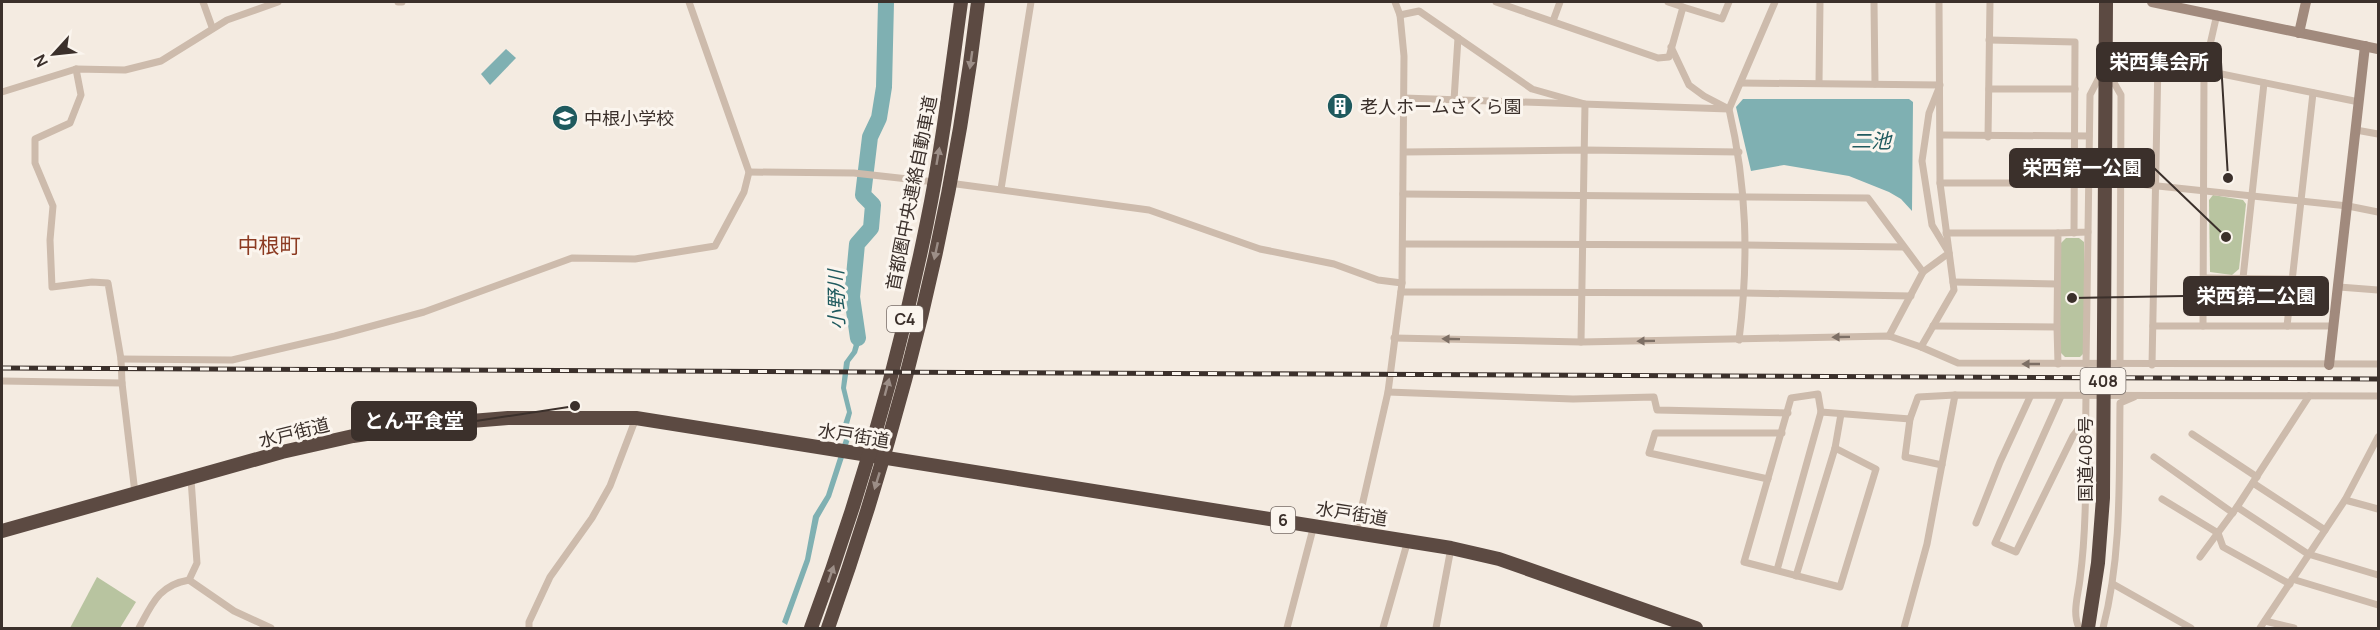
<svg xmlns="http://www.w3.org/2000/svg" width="2380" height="630" viewBox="0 0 2380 630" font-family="Manrope,'Noto Sans JP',sans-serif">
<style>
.green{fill:#b8c4a0}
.water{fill:#7fb0b2}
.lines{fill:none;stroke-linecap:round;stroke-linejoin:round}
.river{stroke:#7fb0b2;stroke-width:16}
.street{stroke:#cdbbac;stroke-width:7}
.secondary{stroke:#a18a7d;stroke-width:10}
.highway{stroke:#5c4a42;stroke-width:14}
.rail-casing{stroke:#3b302b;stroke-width:5}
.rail{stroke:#fbf5ee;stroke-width:3;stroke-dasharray:9;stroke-linecap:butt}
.oneway{fill:#9c8e87}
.oneway2{fill:#7d6f65}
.labels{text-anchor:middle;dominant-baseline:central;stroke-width:6;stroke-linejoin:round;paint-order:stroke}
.shield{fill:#fbf5ee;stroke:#756b66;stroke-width:1.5}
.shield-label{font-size:16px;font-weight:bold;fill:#3b302b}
.poi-label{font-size:18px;fill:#3b302b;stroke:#fbf5ee;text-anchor:start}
.street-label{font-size:18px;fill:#3b302b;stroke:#fbf5ee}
.water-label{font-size:20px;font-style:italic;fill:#1f5a5e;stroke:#fbf5ee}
.quarter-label{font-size:21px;fill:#8c3b22;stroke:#fbf5ee}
.leader{fill:none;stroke:#3b302b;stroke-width:2}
.callout-dot{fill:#3b302b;stroke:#fbf5ee;stroke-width:2}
.callout{fill:#3b302b;stroke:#3b302b;stroke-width:2}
.callout-label{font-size:20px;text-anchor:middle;font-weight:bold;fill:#fff}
</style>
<rect width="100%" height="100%" fill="#f4ebe1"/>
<g class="green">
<polygon points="2213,195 2243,200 2246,204 2239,269 2232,275 2210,272 2209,200"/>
<polygon points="2066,238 2079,238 2084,242 2085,352 2080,357 2065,357 2060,352 2060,244"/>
<polygon points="97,577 136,602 120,628 70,628"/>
</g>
<g class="water">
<polygon points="506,49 516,58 490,85 481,74"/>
<polygon points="1743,99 1909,99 1913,102 1912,211 1901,199 1889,192 1849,176 1784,165 1751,171 1736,107"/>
<polygon points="853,317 858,317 861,340 857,353 850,362 846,388 852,413 849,424 851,436 831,497 819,518 810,561 787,625 782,622 805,559 813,516 826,495 845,436 843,424 847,412 841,388 844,362 852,351 855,340"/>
</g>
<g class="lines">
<polyline class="river" points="858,338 852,297 857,244 871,228 873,205 863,195 870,137 879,118 884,87 886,2"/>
<g class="street">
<polyline points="203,2 212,27"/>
<polyline points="398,2 402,2"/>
<polyline points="1496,2 1658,58 1669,57 1683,7 1722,19 1729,2"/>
<polyline points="1668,2 1683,7"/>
<polyline points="1874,2 1875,84"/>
<polyline points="1400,15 1419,11 1532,89 1585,104 1581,342"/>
<polyline points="1553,21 1560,2"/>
<polyline points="1989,40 2075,42 2074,233"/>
<path d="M 1671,47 L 1689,85 L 1704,96 L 1729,109 C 1747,187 1749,260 1739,340"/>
<polyline points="76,69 81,95 70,123 35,139 35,163 53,206 50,240 52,287 92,282 108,283 121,359 122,383 135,493"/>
<polyline points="2109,74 2121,95 2120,364"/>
<polyline points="1741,83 1940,85"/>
<polyline points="1819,83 1820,2"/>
<polyline points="1989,89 2075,89"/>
<polyline points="2,92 76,69 125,70 161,61 227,20 278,2"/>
<polyline points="1404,98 1729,109 1775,2"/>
<polyline points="1454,100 1458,38"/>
<polyline points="2356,130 2378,134"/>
<polyline points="1941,135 2089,136"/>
<polyline points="1988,137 1990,2"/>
<polyline points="1404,152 1584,150 1739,152"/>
<polyline points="749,172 854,173 935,182"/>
<polyline points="2120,182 2348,206 2378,212"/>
<polyline points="949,183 1149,210 1260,249 1334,264 1378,280 1402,283"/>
<polyline points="1940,183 2075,183"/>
<polyline points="1001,189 1031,2"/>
<polyline points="1403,194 1868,198 1923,272 1889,336"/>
<polyline points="1946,233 2058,233"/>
<polyline points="1403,244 1746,245 1903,247"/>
<polyline points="1923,272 1949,253 1932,225 1922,161 1929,113 1939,88"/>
<polyline points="2203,278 2291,279"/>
<polyline points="2243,278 2264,83"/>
<polyline points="1953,282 2057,284"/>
<polyline points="2339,287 2378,290"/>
<polyline points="1401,292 1745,293 1911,296"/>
<polyline points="1933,326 2057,327 2058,233 2088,232 2090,95 2103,70"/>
<polyline points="2153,326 2334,326"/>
<polyline points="2203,326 2204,71 2217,14"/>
<polyline points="2287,326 2313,93"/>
<polyline points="2057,327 2058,364"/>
<polyline points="1394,338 1581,342 1889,336 1921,347 1958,363 2378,364"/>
<polyline points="1921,347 1954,290 1940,183 1939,2"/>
<polyline points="121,359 232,360 335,336 424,312 572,258 635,259 715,246 744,192 749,172 689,2"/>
<polyline points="2086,364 2088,232"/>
<polyline points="2152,365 2158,61 2359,102"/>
<polyline points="2,381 122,383"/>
<polyline points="1388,392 1573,399 1654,397 1657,410 1788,413"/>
<polyline points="2061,396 1995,543 2016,552 2073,436 2085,420"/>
<polyline points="1910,419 1905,457 1942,465"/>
<polyline points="2192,434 2257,477"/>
<polyline points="1835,448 1876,469 1840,587 1744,562 1791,398 1818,394 1821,412 1910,419 1918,397 1955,395 2378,396"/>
<polyline points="2154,457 2233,513"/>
<polyline points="1768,479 1649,453 1655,433 1782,433"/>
<polyline points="2253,483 2325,530"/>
<polyline points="2162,499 2218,533 2223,547 2290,584"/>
<polyline points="2345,500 2378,509"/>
<polyline points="2237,507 2309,396"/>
<polyline points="1976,523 2000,462 2030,397"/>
<polyline points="1356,532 1388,392 1402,283 1404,56 1400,15 1395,2"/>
<polyline points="2200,557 2237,507 2308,554 2378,575"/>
<polyline points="1777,570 1821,412"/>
<polyline points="1796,576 1835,448 1841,414"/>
<polyline points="2292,579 2378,605"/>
<polyline points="189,580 197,563 191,479"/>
<polyline points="2113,584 2191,628"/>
<polyline points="2265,621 2294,628"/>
<path d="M 139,628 C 152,604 159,585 189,580 L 234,611 L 271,628"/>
<polyline points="529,628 529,622 550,577 592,518 610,486 636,418"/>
<polyline points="1287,628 1314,525"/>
<polyline points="1383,628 1408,540"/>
<polyline points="1436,628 1451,548"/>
<polyline points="1904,628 1927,544 1955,395"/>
<path d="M 2079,628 C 2072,613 2078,596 2080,579 C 2088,518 2085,457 2086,395"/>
<path d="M 2103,628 C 2122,555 2119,478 2120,403 L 2134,397"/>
<polyline points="2260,628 2345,500 2378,437"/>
</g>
<g class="secondary">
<polyline points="2152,2 2378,49"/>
<polyline points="2299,33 2306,2"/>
<polyline points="2329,365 2365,46"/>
</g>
<g class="highway">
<polyline points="2,531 282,452 353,436 434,424 508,418 636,418 1451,548 1499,559 1696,628"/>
<path d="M 811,628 C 860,497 899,360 927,222 C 942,149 951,75 961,2"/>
<path d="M 828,628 C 900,425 953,216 978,2"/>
<polyline points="2088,628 2098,563 2103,498 2106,2"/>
</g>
<g class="rail-casing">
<polyline id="rail" points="2,368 2378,379"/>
</g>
<use href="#rail" class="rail"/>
</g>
<defs><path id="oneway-solid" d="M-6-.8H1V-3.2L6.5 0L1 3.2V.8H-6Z" transform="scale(1.5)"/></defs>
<g class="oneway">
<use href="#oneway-solid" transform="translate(971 60) rotate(98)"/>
<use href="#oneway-solid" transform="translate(938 156) rotate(-80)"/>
<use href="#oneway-solid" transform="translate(936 251) rotate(102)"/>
<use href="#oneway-solid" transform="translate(887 387) rotate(-75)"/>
<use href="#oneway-solid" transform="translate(877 481) rotate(107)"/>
<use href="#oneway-solid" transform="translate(831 574) rotate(-71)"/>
</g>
<g class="oneway2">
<use href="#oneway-solid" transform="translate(1841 337) rotate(179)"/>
<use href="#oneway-solid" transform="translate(1451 339) rotate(-179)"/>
<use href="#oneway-solid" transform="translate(1646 341) rotate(179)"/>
<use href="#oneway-solid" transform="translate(2031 364) rotate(-180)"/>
</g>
<defs>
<g id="building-disc" transform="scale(1.35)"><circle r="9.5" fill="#1f5a5e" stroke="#fbf5ee"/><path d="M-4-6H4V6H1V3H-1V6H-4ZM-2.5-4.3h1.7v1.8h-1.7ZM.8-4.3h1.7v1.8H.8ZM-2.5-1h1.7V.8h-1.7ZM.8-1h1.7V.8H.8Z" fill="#fff"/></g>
<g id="school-disc" transform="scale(1.35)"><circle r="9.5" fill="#1f5a5e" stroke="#fbf5ee"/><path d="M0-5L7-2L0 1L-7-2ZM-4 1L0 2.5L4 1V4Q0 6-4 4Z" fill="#fff"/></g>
</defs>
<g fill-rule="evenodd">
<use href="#building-disc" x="1340" y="106"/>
<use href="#school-disc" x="565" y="118"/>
</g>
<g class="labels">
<g class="shield">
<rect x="887" y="306" width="36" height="26" rx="4.5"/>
<rect x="2080.5" y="368" width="45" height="26" rx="4.5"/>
<rect x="1271" y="507" width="24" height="26" rx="4.5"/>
</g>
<g class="shield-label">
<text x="905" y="319">C4</text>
<text x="2103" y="381">408</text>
<text x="1283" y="520">6</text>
</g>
<g class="poi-label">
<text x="1360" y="106">老人ホームさくら園</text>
<text x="584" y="118">中根小学校</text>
</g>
<g class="street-label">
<text transform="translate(911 193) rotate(-79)">首都圏中央連絡自動車道</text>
<text transform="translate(294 432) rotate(-14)">水戸街道</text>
<text transform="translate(854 435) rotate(9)">水戸街道</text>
<text transform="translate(2085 459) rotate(-90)">国道408号</text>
<text transform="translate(1352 513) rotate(9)">水戸街道</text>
</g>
<g class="water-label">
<text x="1871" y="140">二池</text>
<text transform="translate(836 300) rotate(-91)">小野川</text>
</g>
<g class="quarter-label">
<text x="269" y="245">中根町</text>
</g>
</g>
<path class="leader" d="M2228 178L2221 62M2226 237L2154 168M2072 298L2184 296M575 406L476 421"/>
<g class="callout-dot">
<circle cx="2228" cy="178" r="6"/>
<circle cx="2226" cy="237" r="6"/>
<circle cx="2072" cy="298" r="6"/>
<circle cx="575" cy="406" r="6"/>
</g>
<g class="callout">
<rect x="2097" y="43" width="124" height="38" rx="6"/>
<rect x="2010" y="149" width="144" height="38" rx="6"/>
<rect x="2184" y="277" width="144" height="38" rx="6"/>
<rect x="352" y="402" width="124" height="38" rx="6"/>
</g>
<g class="callout-label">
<text x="2159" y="69">栄西集会所</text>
<text x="2082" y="175">栄西第一公園</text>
<text x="2256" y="303">栄西第二公園</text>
<text x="414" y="428">とん平食堂</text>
</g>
<rect width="2380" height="630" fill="none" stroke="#3b302b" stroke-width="6"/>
<g transform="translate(54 54) rotate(243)" stroke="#fbf5ee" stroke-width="4.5" paint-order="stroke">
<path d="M0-4.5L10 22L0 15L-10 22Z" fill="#3b302b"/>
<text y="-9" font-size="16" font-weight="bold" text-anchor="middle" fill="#3b302b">N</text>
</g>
</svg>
